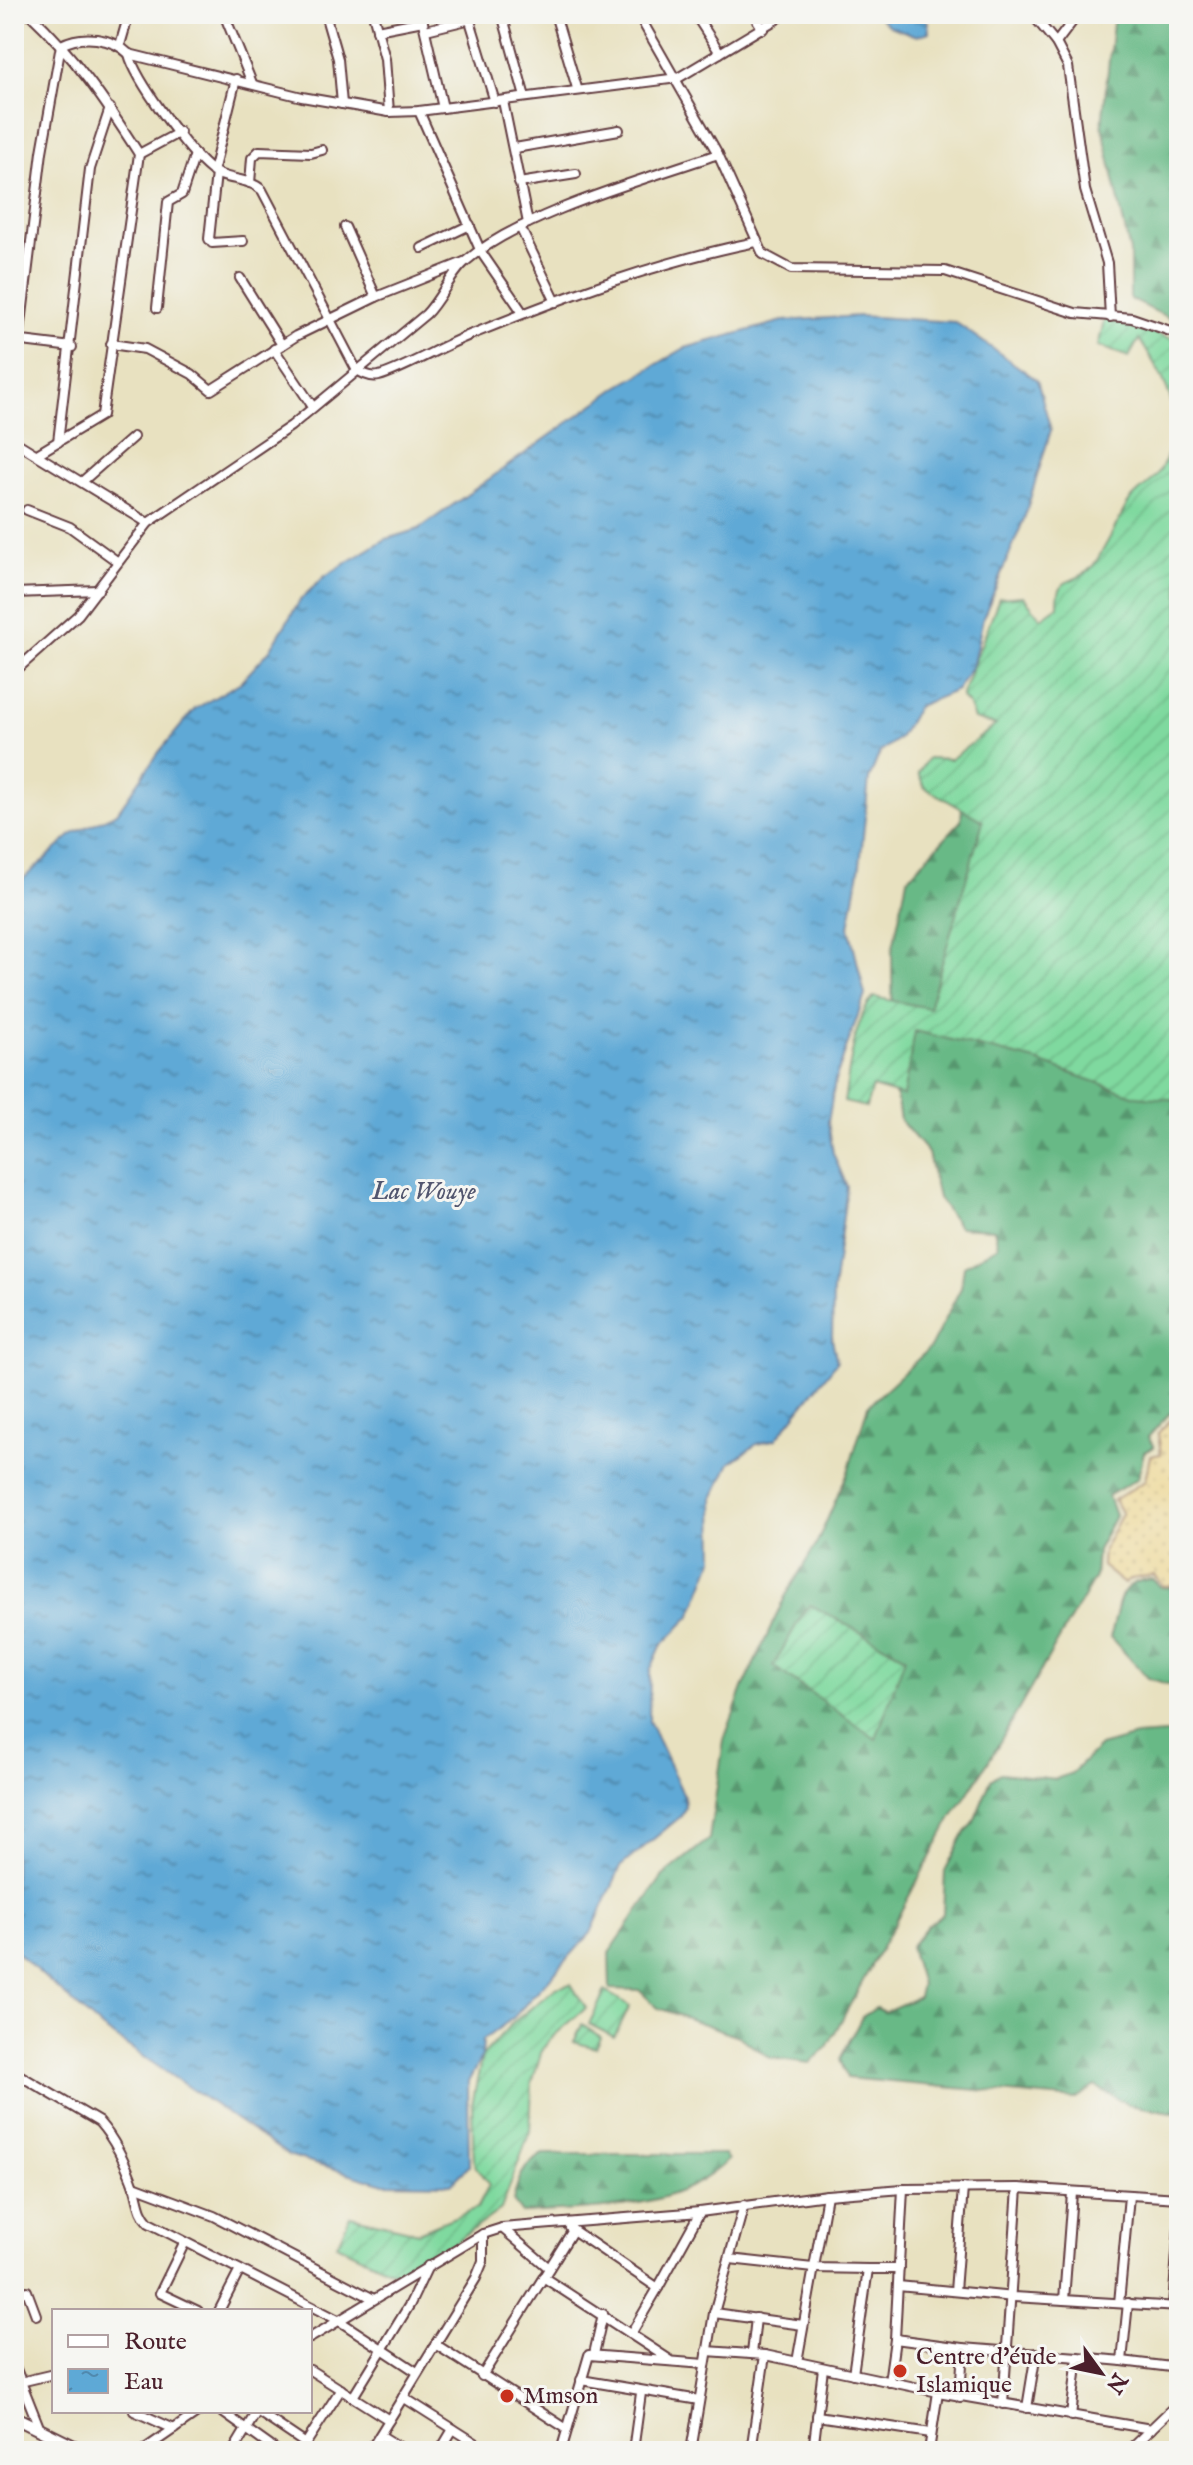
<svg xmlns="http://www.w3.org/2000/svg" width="1193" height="2465" viewBox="0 0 1193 2465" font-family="'IM FELL English',serif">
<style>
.forest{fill:url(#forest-firs);stroke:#586c58;stroke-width:2}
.sand{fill:url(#sand-dots);stroke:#9c7c64;stroke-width:2}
.garden{fill:url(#garden-furrows);stroke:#647c65;stroke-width:2}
.water{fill:url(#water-ripples);stroke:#546480;stroke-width:2}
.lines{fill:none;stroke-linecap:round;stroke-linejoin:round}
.street-casing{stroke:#623c41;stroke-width:12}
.secondary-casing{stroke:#623c41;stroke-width:15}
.street{stroke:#fff;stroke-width:8}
.secondary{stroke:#fff;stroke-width:11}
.poi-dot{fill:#c8321e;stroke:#f6f6f2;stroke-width:3}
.labels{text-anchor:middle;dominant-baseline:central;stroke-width:6;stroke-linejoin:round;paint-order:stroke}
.poi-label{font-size:24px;fill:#4a1f2b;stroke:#f6f6f2;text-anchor:start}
.water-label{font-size:26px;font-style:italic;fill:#52566f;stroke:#f6f6f2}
</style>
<defs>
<pattern id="forest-firs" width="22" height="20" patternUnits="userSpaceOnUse" patternTransform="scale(2)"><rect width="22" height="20" fill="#67b986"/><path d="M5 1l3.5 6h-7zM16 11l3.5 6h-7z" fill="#57966e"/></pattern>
<pattern id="sand-dots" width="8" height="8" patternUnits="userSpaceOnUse" patternTransform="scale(2)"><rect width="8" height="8" fill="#eeda9e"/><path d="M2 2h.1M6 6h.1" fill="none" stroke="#cebb88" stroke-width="1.8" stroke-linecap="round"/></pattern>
<pattern id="garden-furrows" width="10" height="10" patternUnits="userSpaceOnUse" patternTransform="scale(2)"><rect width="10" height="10" fill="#7fd99f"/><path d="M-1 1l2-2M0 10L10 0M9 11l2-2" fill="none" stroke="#6fba89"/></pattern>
<pattern id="water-ripples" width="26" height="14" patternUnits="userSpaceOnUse" patternTransform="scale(2)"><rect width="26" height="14" fill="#5ea9d6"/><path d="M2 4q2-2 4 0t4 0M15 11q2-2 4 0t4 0" fill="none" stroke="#5089ae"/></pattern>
</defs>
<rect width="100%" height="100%" fill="#f6f6f2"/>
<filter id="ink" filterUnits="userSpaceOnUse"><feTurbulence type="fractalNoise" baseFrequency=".0125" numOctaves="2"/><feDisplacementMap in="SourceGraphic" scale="16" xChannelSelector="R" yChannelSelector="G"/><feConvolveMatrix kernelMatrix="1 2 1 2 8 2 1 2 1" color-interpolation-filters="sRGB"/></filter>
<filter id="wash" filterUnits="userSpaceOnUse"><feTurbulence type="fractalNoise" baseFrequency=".006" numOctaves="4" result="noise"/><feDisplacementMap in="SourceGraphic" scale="32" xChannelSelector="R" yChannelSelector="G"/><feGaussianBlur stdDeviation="1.8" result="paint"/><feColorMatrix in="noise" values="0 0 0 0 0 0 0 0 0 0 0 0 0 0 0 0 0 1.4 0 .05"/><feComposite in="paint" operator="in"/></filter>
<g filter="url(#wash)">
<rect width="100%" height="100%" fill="#e8e1c0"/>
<g class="forest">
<polygon points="1114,14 1179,14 1179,323 1130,299 1130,252 1102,125"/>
<polygon points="1179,715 1179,1365 1173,1369 1179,1377 1179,1403 1148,1437 1154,1447 1144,1452 1138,1478 1108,1496 1115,1516 1097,1550 1095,1577 987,1764 952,1817 827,2047 810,2063 771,2058 738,2036 658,2008 639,1990 610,1989 609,1953 663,1876 709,1839 724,1740 743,1688 785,1597 817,1543 848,1472 868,1406 930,1348 961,1288 964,1266 998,1246 994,1229 959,1227 938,1198 928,1153 900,1120 893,1077 892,952 907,879 961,821 964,777"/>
<path d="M 1152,1579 L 1161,1587 L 1179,1588 L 1179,1688 L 1148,1678 L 1110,1637 C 1121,1607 1113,1582 1152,1579 Z"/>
<polygon points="1179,1733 1179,2113 1129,2105 1095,2086 1075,2099 847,2078 840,2059 862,2017 876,2008 884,2012 918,1997 921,1984 910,1947 927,1926 943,1914 945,1871 962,1837 973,1824 991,1780 1000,1773 1056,1779 1072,1773 1100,1746 1136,1736"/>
<path d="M 543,2154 L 724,2154 L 728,2160 C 675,2213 592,2208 522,2213 L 513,2201 C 518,2178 523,2165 543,2154 Z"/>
</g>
<polygon class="sand" points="1179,1411 1179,1585 1163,1586 1154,1575 1131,1579 1124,1584 1102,1566 1103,1550 1122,1514 1114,1500 1145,1481 1150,1456 1161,1454 1158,1433"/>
<g class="garden">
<path d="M 1105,317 L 1179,341 L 1179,1100 L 1136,1096 L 1036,1061 L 915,1031 L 903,1096 L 872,1087 L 866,1107 L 844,1102 C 849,1073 854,1017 874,997 L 929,1008 L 983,821 L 924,787 L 918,773 L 928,758 L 951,759 L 996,725 L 974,719 L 968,704 L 961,697 L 999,598 L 1023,596 L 1041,618 L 1058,606 C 1057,573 1074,586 1090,569 C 1101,559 1118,520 1127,505 C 1135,492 1149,486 1157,475 C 1192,422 1168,384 1139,339 L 1129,357 L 1098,346 Z"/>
<polygon points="811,1605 905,1657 876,1739 773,1666 805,1610"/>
<polygon points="571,1984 586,2008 549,2040 541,2053 532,2083 530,2131 501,2209 454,2243 412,2264 402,2276 337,2245 350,2216 418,2232 477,2208 489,2185 474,2164 472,2105 482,2056 511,2024 556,1988"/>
<polygon points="605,1991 630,2006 614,2037 589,2024"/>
<polygon points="582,2025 601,2037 596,2048 574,2042"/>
</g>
<g class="water">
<polygon points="876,14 921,14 928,22 929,32 917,36 889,26"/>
<polygon points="859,316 955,322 1037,380 1051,430 1024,519 983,618 973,664 957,690 918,706 899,738 880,752 869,779 860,865 849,927 865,995 835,1081 828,1122 833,1153 847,1187 833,1291 832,1339 837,1362 776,1439 757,1444 730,1463 713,1498 714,1558 691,1616 661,1646 650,1671 649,1721 684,1796 685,1808 680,1817 621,1866 591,1933 513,2018 483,2040 482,2056 468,2082 469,2166 451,2184 381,2183 288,2155 103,2029 14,1950 14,887 74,833 117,813 159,752 195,709 241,682 270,650 301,599 325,576 386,539 419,529 618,387 685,348 783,321"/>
</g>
</g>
<g filter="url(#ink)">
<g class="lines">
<g class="street-casing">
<g id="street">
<path d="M 30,14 C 74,55 107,104 139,154 L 102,415 L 39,453"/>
<polyline points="224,14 252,83"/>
<polyline points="325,14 338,59 342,104"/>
<polyline points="373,14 385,59 389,112"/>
<polyline points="421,14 443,108"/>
<polyline points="468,14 495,102"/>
<polyline points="502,14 525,97"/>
<polyline points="555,14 577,88"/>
<polyline points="638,14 718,154 763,254 791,269 945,271 1075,313 1132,318 1179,334"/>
<polyline points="695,14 720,53"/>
<polyline points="753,14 763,29"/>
<polyline points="1032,14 1056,43 1068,66 1085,190 1107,263 1110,317"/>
<polyline points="377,30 423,21"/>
<polyline points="426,30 471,19"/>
<polyline points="1056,43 1078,14"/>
<polyline points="120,45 129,14"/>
<path d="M 129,54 C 135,79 189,153 211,170 C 225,181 248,177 262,190 L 356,369 C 363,374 371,378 379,376 C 404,369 447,343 475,333 C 566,296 660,261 756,242"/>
<polyline points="503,101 528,223"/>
<polyline points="419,111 481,252 523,313"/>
<polyline points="515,148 619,130"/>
<polyline points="139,154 180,132"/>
<polyline points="213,172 236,79"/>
<polyline points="216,173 209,239 212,243 243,241"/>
<polyline points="250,183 252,158 259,151 311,153 322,150"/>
<polyline points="519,183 576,174"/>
<polyline points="345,227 376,297"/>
<polyline points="520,227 556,302"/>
<polyline points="422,248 470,225"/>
<polyline points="240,278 282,345"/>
<polyline points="157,308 168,202 182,194 195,154"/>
<polyline points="14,340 72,347"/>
<path d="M 19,340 L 42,152 L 61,45 C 82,34 112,37 129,54 L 302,97 L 389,112 L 419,111 L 678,78 L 785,14"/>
<polyline points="111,344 145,349 192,374 211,390 296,336 376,297 464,262"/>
<polyline points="274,349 313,407"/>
<polyline points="14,441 148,523"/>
<polyline points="58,442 90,169 110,108"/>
<polyline points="84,480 133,437"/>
<polyline points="27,510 70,527 118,562"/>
<polyline points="14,593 98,590"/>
<path d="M 14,672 L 78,615 L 148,523 L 291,426 L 426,314 C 441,299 451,273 466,261 C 522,213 646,179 718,154"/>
<path d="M 14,2072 L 99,2122 C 115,2140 127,2166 135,2189 C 139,2202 139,2213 149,2223 L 338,2320 L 417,2372"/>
<polyline points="134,2186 214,2216 372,2298"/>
<polyline points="502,2228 549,2268"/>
<polyline points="570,2228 658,2288 631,2334"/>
<polyline points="185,2242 160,2293 198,2311"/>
<polyline points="730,2259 813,2268 868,2269"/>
<polyline points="543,2277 670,2360"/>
<polyline points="898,2286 1014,2297 1179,2307"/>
<polyline points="658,2288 700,2212"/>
<polyline points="955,2291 963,2188"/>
<polyline points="14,2295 27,2291 36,2315"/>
<polyline points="1064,2300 1072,2193"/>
<polyline points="1119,2303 1129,2196"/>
<polyline points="1173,2306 1179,2226"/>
<polyline points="219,2311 240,2270"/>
<polyline points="714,2313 803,2325"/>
<polyline points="310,2338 483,2234 502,2228 700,2212 827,2195 903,2189 1018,2188 1179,2198"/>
<polyline points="895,2339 903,2189"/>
<polyline points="435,2344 567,2429"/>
<polyline points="963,2348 1078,2357"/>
<polyline points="707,2351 765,2355 938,2392 929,2451"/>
<polyline points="594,2354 603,2314"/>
<polyline points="752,2354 756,2318"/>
<polyline points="1122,2361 1179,2368"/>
<polyline points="797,2362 827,2195"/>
<polyline points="14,2364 39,2427"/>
<polyline points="310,2370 389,2420"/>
<polyline points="853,2374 868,2269 899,2269"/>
<polyline points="482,2376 573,2230"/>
<polyline points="581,2380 699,2400"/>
<polyline points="20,2382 54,2374"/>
<polyline points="889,2382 895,2339 963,2348 960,2397"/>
<polyline points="938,2392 1151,2429"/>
<polyline points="353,2397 410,2304 428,2266"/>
<polyline points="403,2397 488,2451"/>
<polyline points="1003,2404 1018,2188"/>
<polyline points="1027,2408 1036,2353"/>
<polyline points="134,2411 174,2429"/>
<polyline points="221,2411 277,2451"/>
<polyline points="257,2411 306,2444"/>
<polyline points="817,2416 931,2433"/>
<polyline points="1071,2416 1078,2357 1122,2361 1128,2303"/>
<polyline points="380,2435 406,2451"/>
<polyline points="142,2451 200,2411"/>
<polyline points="233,2451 257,2411"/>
<polyline points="301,2451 341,2389"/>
<polyline points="370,2451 476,2278 483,2261 483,2234"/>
<polyline points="440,2451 453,2429"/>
<polyline points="561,2451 589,2355 705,2364"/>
<polyline points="633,2451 641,2393"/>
<polyline points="691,2451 714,2313 744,2205"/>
<polyline points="751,2451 765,2355"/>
<polyline points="813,2451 823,2368"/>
<polyline points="1128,2451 1179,2402"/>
</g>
</g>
<g class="secondary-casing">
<polyline id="secondary" points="14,2417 83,2451"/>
</g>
<use href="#street" class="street"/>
<use href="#secondary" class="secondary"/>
</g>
</g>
<g class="poi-dot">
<circle cx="900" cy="2371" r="8"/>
<circle cx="507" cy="2396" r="8"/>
</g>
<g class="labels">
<g class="poi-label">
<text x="916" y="2357">Centre d'éude<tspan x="916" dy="28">Islamique</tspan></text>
<text x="523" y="2396">Mmson</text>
</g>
<g class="water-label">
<text x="424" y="1191">Lac Wouye</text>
</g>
</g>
<rect width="1193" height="2465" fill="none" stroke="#f6f6f2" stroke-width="48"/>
<rect x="52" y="2309" width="260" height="104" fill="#f6f6f2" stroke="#b1a0a2" stroke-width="2"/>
<rect x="68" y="2335" width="40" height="12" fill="#ffffff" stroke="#b1a0a2" stroke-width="2"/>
<text x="124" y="2349" font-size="24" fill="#4a1f2b">Route</text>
<rect x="68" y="2369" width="40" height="24" fill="url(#water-ripples)" stroke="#b1a0a2" stroke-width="2"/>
<text x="124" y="2389" font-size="24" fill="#4a1f2b">Eau</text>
<g transform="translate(1101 2373) rotate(123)" stroke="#f6f6f2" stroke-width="6" paint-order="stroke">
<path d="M0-6L14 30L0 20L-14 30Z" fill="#4a1f2b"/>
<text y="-12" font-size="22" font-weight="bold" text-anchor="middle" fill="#4a1f2b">N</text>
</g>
</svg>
